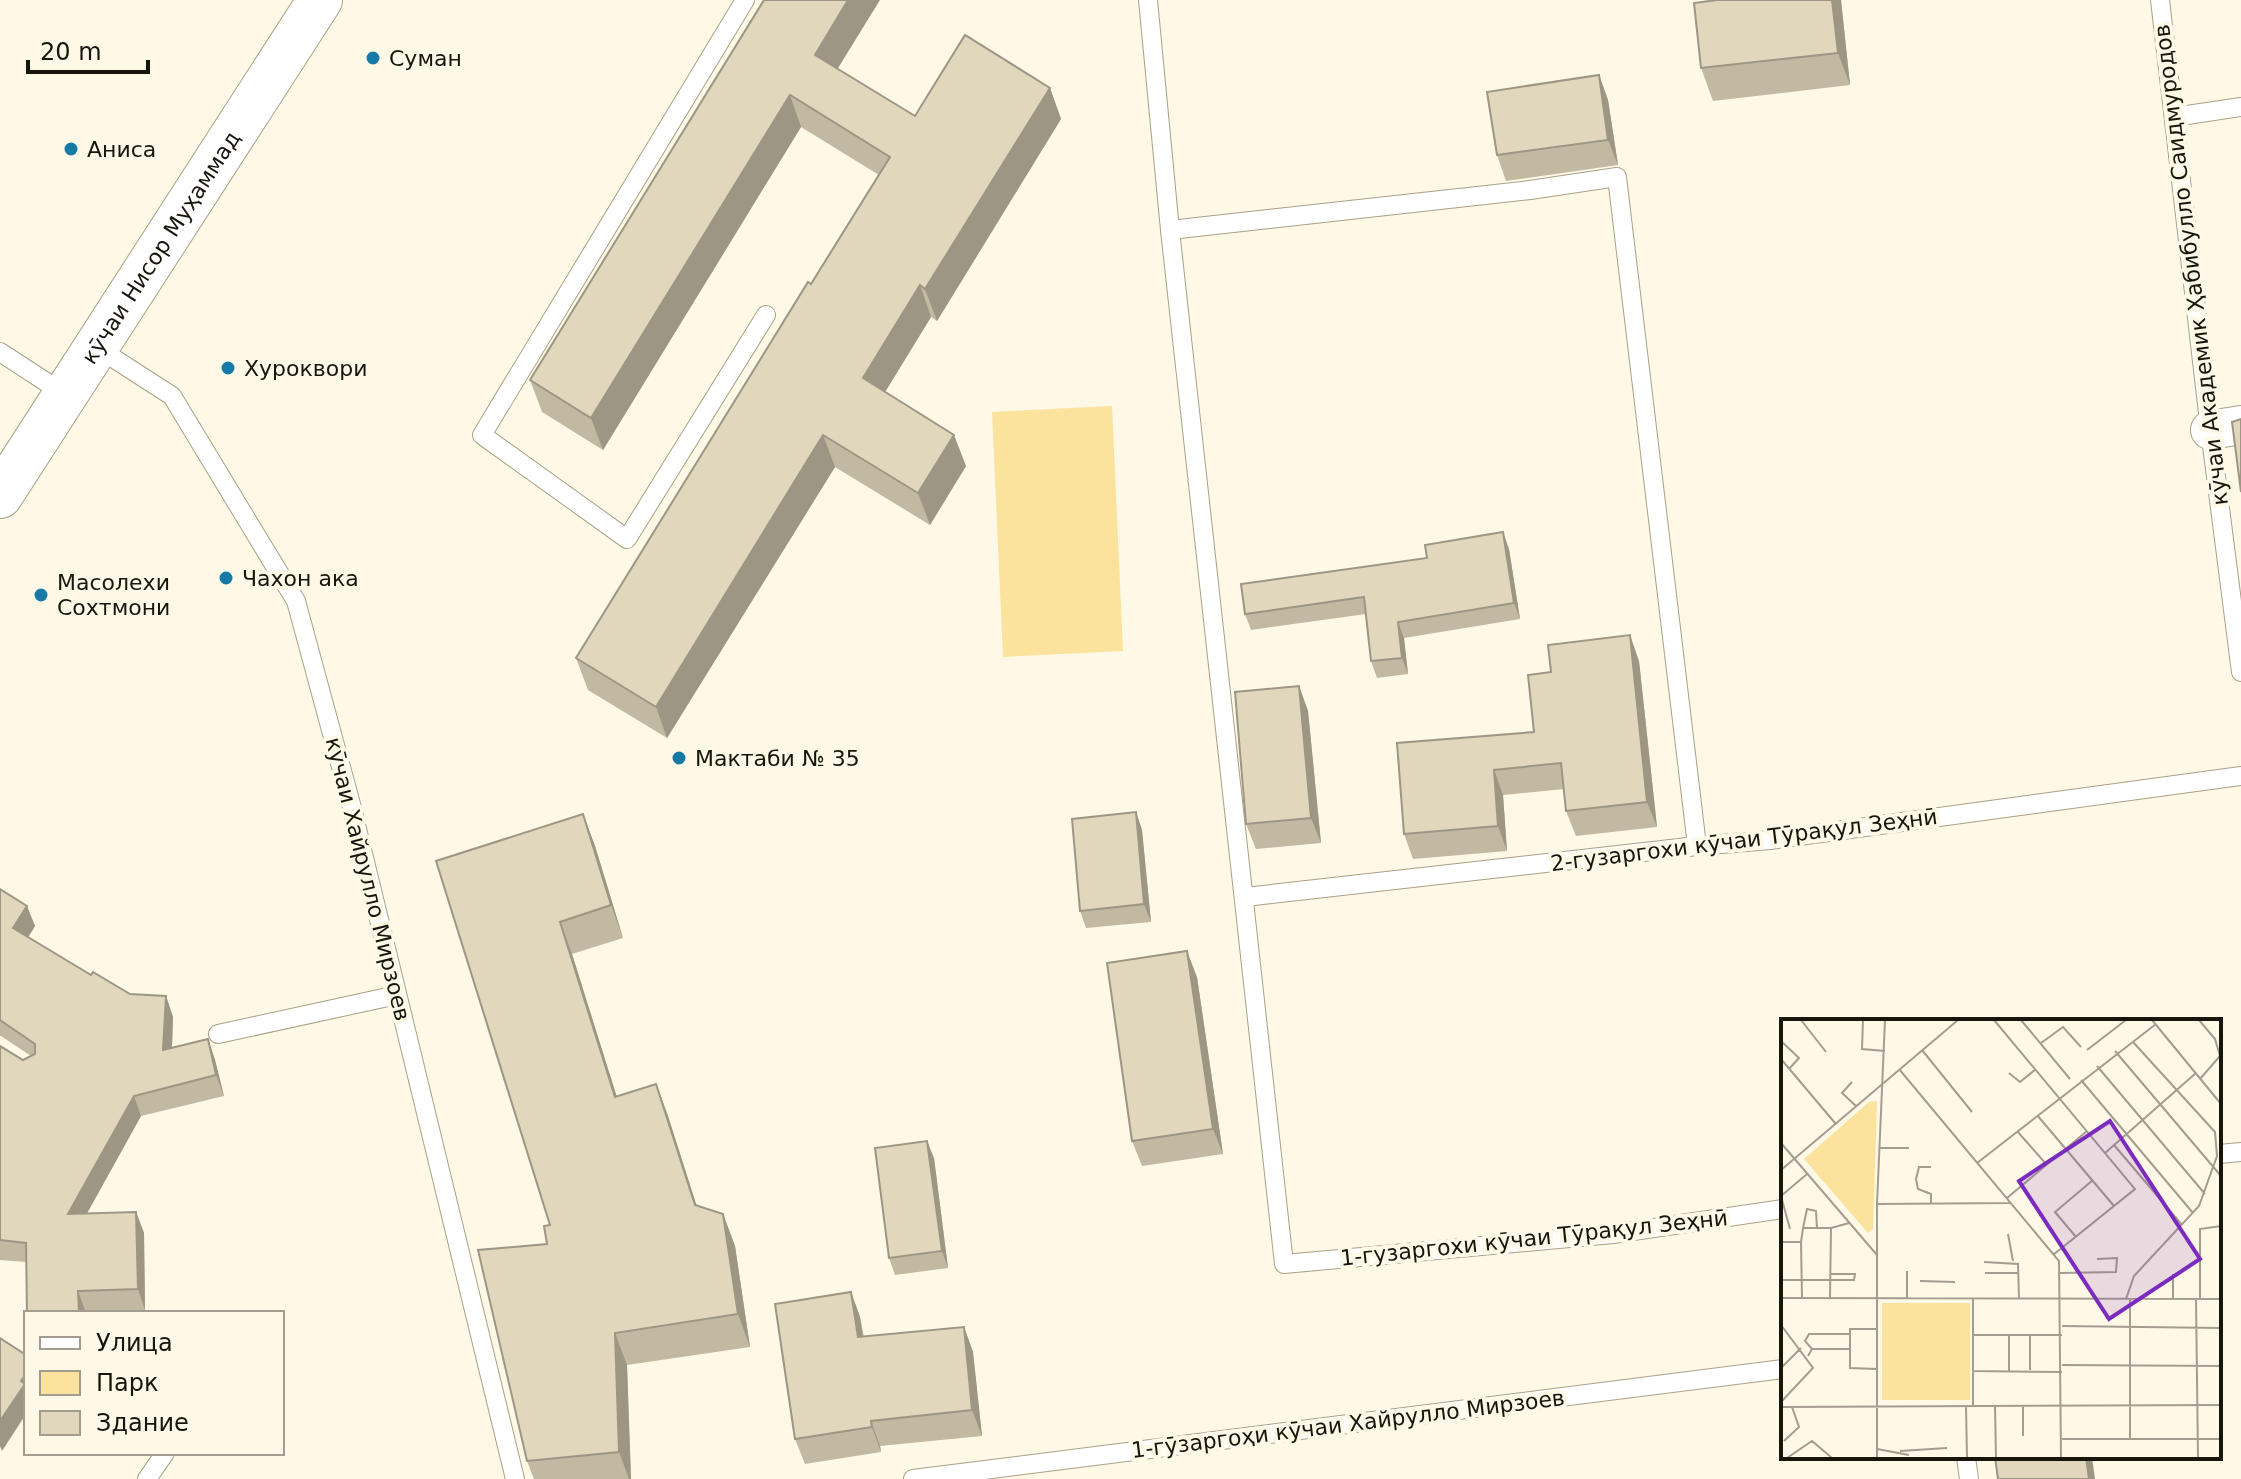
<svg xmlns="http://www.w3.org/2000/svg" width="2241" height="1479" viewBox="0 0 2241 1479" font-family="'DejaVu Sans',sans-serif">
<style>
.green{fill:#fbe29d}
.lines{fill:none;stroke-linecap:round;stroke-linejoin:round}
.service-casing{stroke:#a9a086;stroke-width:20}
.minor-casing{stroke:#a9a086;stroke-width:40}
.tertiary-casing{stroke:#a9a086;stroke-width:46}
.service{stroke:#fff;stroke-width:18}
.minor{stroke:#fff;stroke-width:38}
.tertiary{stroke:#fff;stroke-width:44}
.wall{fill:#c1b9a2}
.shaded-wall{fill:#9d9684}
.building{fill:#e0d7bc;stroke:#9d9684;stroke-width:2}
.poi-dot{fill:#177aa6;stroke:#fef8e7;stroke-width:3}
.labels{text-anchor:middle;dominant-baseline:central;stroke-width:8;stroke-linejoin:round;paint-order:stroke}
.poi-label{font-size:22px;fill:#19150c;stroke:#fef8e7;text-anchor:start}
.street-label{font-size:22px;fill:#19150c;stroke:#fef8e7}
.inset-road{fill:none;stroke:#a29d8f;stroke-width:2}
.view{fill:#7b2cbf;fill-opacity:0.15;stroke:#7b2cbf;stroke-width:4}
.inset-edge{fill:none;stroke:#19150c;stroke-width:4}
</style>
<rect width="100%" height="100%" fill="#fef8e7"/>
<polygon class="green" points="1112,406 1123,651 1003,657 992,412"/>
<g class="lines">
<g class="service-casing">
<g id="service">
<polyline points="745,0 482,435 627,539 766,315"/>
<polyline points="1148,0 1170,230 1284,1264 1613,1234 1783,1209"/>
<polyline points="2160,0 2210,430 2241,672"/>
<polyline points="2174,117 2241,107"/>
<polyline points="1170,230 1530,190 1617,177 1697,846"/>
<polyline points="96,347 172,396 296,601 351,804 515,1479"/>
<polyline points="0,352 66,395"/>
<polyline points="1245,897 1697,846 1770,840 2241,776"/>
<polyline points="218,1034 397,995"/>
<polyline points="2219,1154 2241,1152"/>
<polyline points="1966,1457 1969,1479"/>
<polyline points="147,1479 165,1453"/>
<polyline points="913,1479 1783,1369"/>
</g>
</g>
<g class="minor-casing">
<polyline id="minor" points="2210,430 2241,425"/>
</g>
<g class="tertiary-casing">
<g id="tertiary">
<path id="s1" d="M 0,496 L 320,0"/>
</g>
</g>
<use href="#service" class="service"/>
<use href="#minor" class="minor"/>
<use href="#tertiary" class="tertiary"/>
</g>
<g class="wall">
<polygon points="764,0 838,69 915,116 1050,88 1061,119 937,321 931,317 885,392 966,466 930,525 835,467 667,738 588,690 576,658 879,175 801,127 603,450 542,412 530,380"/>
<polygon points="1717,0 1841,0 1850,85 1713,101 1701,68"/>
<polygon points="1599,75 1608,100 1618,165 1506,181 1497,155"/>
<polygon points="1509,549 1520,619 1404,638 1408,674 1377,678 1371,661 1366,614 1251,630 1245,614"/>
<polygon points="1639,661 1657,827 1576,836 1566,811 1564,789 1503,795 1507,851 1413,859 1404,834 1534,732 1551,672"/>
<polygon points="1299,686 1308,711 1321,843 1256,849 1246,824"/>
<polygon points="1136,812 1142,830 1151,922 1086,928 1080,911"/>
<polygon points="583,814 595,846 623,938 572,954 616,1096 656,1084 668,1116 696,1206 723,1214 735,1246 750,1347 627,1365 631,1479 534,1479 527,1461 550,1225 436,861"/>
<polygon points="0,889 35,926 28,937 91,975 130,994 166,996 173,1017 172,1048 208,1039 215,1060 224,1096 141,1116 87,1213 136,1212 144,1233 145,1310 86,1312 26,1262 0,1260 0,1046 23,1060 31,1056 1,1036 0,1036"/>
<polygon points="1197,977 1223,1154 1142,1166 1132,1141"/>
<polygon points="934,1158 948,1268 895,1275 889,1258"/>
<polygon points="851,1292 860,1317 864,1337 964,1327 973,1352 982,1436 880,1446 881,1452 805,1464 795,1439"/>
</g>
<g class="shaded-wall">
<polygon points="848,0 880,0 827,86 815,55"/>
<polygon points="1832,0 1841,0 1850,85 1838,53"/>
<polygon points="1599,75 1608,100 1618,165 1608,140"/>
<polygon points="1050,88 1061,119 937,321 925,289"/>
<polygon points="790,95 801,127 603,450 591,418"/>
<polygon points="920,285 931,317 874,410 863,378"/>
<polygon points="823,435 835,467 667,738 656,707"/>
<polygon points="954,435 966,466 930,525 918,493"/>
<polygon points="1503,532 1509,549 1520,619 1514,603"/>
<polygon points="1398,622 1404,638 1408,674 1402,658"/>
<polygon points="1630,635 1639,661 1657,827 1647,802"/>
<polygon points="1299,686 1308,711 1321,843 1311,818"/>
<polygon points="1494,770 1503,795 1507,851 1498,826"/>
<polygon points="1136,812 1142,830 1151,922 1144,904"/>
<polygon points="583,814 595,846 623,938 611,905"/>
<polygon points="27,906 35,926 21,949 13,928"/>
<polygon points="560,922 572,954 627,1129 615,1097"/>
<polygon points="1187,951 1197,977 1223,1154 1213,1129"/>
<polygon points="166,996 173,1017 171,1071 163,1050"/>
<polygon points="208,1039 215,1060 224,1096 216,1075"/>
<polygon points="656,1084 668,1116 707,1238 695,1205"/>
<polygon points="134,1096 141,1116 75,1235 68,1214"/>
<polygon points="927,1141 934,1158 948,1268 942,1251"/>
<polygon points="136,1212 144,1233 145,1310 138,1289"/>
<polygon points="723,1214 735,1246 750,1347 738,1314"/>
<polygon points="78,1291 86,1313 79,1313"/>
<polygon points="851,1292 860,1317 867,1363 858,1337"/>
<polygon points="964,1327 973,1352 982,1436 972,1410"/>
<polygon points="615,1333 627,1365 631,1479 629,1479 619,1452"/>
<polygon points="26,1374 26,1414 2,1451 0,1446 0,1421"/>
<polygon points="871,1421 880,1446 881,1452 872,1427"/>
<polygon points="2086,1457 2092,1457 2095,1479 2089,1479"/>
</g>
<g class="building">
<polygon points="764,0 848,0 815,55 915,116 965,35 1050,88 925,289 920,285 863,378 954,435 918,493 823,435 656,707 576,658 808,282 811,284 890,157 790,95 591,418 530,380"/>
<polygon points="1717,0 1832,0 1838,53 1701,68 1694,3"/>
<polygon points="1599,75 1608,140 1497,155 1487,92"/>
<polygon points="2241,419 2241,492 2232,422"/>
<polygon points="1503,532 1514,603 1398,622 1402,658 1371,661 1364,597 1245,614 1241,584 1427,558 1425,545"/>
<polygon points="1630,635 1647,802 1566,811 1561,763 1494,770 1498,826 1404,834 1397,743 1534,732 1528,675 1551,672 1548,645"/>
<polygon points="1299,686 1311,818 1246,824 1235,692"/>
<polygon points="1136,812 1144,904 1080,911 1072,819"/>
<polygon points="583,814 611,905 560,922 615,1097 656,1084 695,1205 723,1214 738,1314 615,1333 619,1452 527,1461 478,1250 547,1244 544,1226 550,1225 436,861"/>
<polygon points="0,889 27,906 13,928 91,975 93,972 130,994 166,996 163,1050 208,1039 216,1075 134,1096 68,1214 136,1212 138,1289 78,1291 79,1313 27,1313 26,1243 0,1240 0,1046 23,1060 35,1054 35,1044 0,1020"/>
<polygon points="1187,951 1213,1129 1132,1141 1107,963"/>
<polygon points="927,1141 942,1251 889,1258 875,1148"/>
<polygon points="851,1292 858,1337 964,1327 972,1410 871,1421 872,1427 795,1439 775,1304"/>
<polygon points="0,1338 26,1355 26,1374 21,1381 25,1384 0,1421"/>
<polygon points="1995,1457 2086,1457 2089,1479 1998,1479"/>
</g>
<g class="poi-dot">
<circle cx="373" cy="58" r="8"/>
<circle cx="71" cy="149" r="8"/>
<circle cx="228" cy="368" r="8"/>
<circle cx="226" cy="578" r="8"/>
<circle cx="41" cy="595" r="8"/>
<circle cx="679" cy="758" r="8"/>
</g>
<g class="labels">
<g class="poi-label">
<text x="389" y="58">Суман</text>
<text x="87" y="149">Аниса</text>
<text x="244" y="368">Хуроквори</text>
<text x="242" y="578">Чахон ака</text>
<text x="57" y="582">Масолехи<tspan x="57" dy="25">Сохтмони</tspan></text>
<text x="695" y="758">Мактаби № 35</text>
</g>
<g class="street-label">
<text stroke="none"><textPath href="#s1" startOffset="296">кӯчаи Нисор Муҳаммад</textPath></text>
<text transform="translate(2191 265) rotate(-97)">кӯчаи Академик Ҳабибулло Саидмуродов</text>
<text transform="translate(1744 840) rotate(-7)">2-гузаргохи кӯчаи Тӯрақул Зеҳнӣ</text>
<text transform="translate(368 879) rotate(76)">кӯчаи Хайрулло Мирзоев</text>
<text transform="translate(1534 1238) rotate(-6)">1-гузаргохи кӯчаи Тӯрақул Зеҳнӣ</text>
<text transform="translate(1348 1424) rotate(-7)">1-гӯзаргоҳи кӯчаи Хайрулло Мирзоев</text>
</g>
</g>
<g transform="translate(1781 1019)">
<rect width="440" height="440" fill="#fef8e7"/>
<path d="M 96,82 L 92,210 L 87,214 L 23,140 L 88,83 ZM 101,284 L 189,284 L 189,381 L 101,381 Z" fill="#fbe29d"/>
<path class="inset-road" d="M 20,1 L 45,33M 82,1 L 81,30 L 104,32M 213,1 L 354,170 L 272,236M 240,1 L 289,60M 371,1 L 440,85M 418,1 L 434,20 L 439,37 L 419,60M 0,22 L 18,39 L 8,50M 260,24 L 282,8 L 300,28M 141,31 L 191,93M 306,31 L 345,1M 334,32 L 440,157M 0,40 L 54,104M 316,47 L 424,175M 118,50 L 278,242 L 280,439M 228,54 L 239,63 L 255,50M 300,61 L 412,194M 71,63 L 61,74 L 75,87M 256,96 L 333,187M 236,112 L 266,146M 0,124 L 96,236M 333,126 L 401,206M 98,129 L 128,129M 324,134 L 415,54M 196,144 L 375,5M 0,151 L 177,1M 0,177 L 9,210M 0,177 L 26,155M 226,179 L 306,112M 96,185 L 229,184M 150,185 L 150,175 L 137,170 L 135,160 L 138,148 L 150,148M 22,209 L 26,190 L 35,192 L 36,209M 227,215 L 232,242M 295,218 L 274,193 L 312,161M 0,223 L 20,223 L 21,279M 20,223 L 22,209 L 50,209M 203,243 L 237,245 L 238,279M 204,254 L 238,254M 279,254 L 335,253 L 336,239 L 316,240M 392,255 L 392,280M 0,261 L 73,261 L 74,255 L 50,255M 139,262 L 174,263M 0,279 L 440,280M 49,279 L 50,209 L 68,204M 126,279 L 126,252M 345,280 L 353,257 L 418,187 L 436,137 L 434,113 L 352,23M 349,280 L 349,420M 415,280 L 417,439M 419,280 L 419,210 L 440,207M 0,306 L 32,349 L 0,383M 281,307 L 440,309M 191,316 L 281,316M 228,316 L 228,352M 249,316 L 249,351M 31,330 L 24,322 L 28,315 L 69,315M 69,330 L 69,310 L 96,310M 27,337 L 31,330 L 69,330 L 69,349 L 96,350M 281,346 L 440,347M 0,349 L 20,329M 191,352 L 281,353M 214,386 L 215,439M 185,387 L 186,439M 192,387 L 192,279M 0,388 L 440,386M 242,417 L 242,386M 281,420 L 440,420M 3,422 L 18,408 L 11,388M 96,430 L 128,436M 119,432 L 166,429M 6,439 L 31,422 L 51,439M 96,439 L 96,185 L 104,1"/>
<path class="view" d="M 329,102 L 419,240 L 328,300 L 238,162 Z"/>
<rect width="440" height="440" class="inset-edge"/>
</g>
<rect x="24" y="1311" width="260" height="144" fill="#fef8e7" stroke="#a29d8f" stroke-width="2"/>
<rect x="40" y="1337" width="40" height="12" fill="#ffffff" stroke="#a29d8f" stroke-width="2"/>
<text x="96" y="1351" font-size="24" fill="#19150c">Улица</text>
<rect x="40" y="1371" width="40" height="24" fill="#fbe29d" stroke="#a29d8f" stroke-width="2"/>
<text x="96" y="1391" font-size="24" fill="#19150c">Парк</text>
<rect x="40" y="1411" width="40" height="24" fill="#e0d7bc" stroke="#a29d8f" stroke-width="2"/>
<text x="96" y="1431" font-size="24" fill="#19150c">Здание</text>
<path d="M28 60v12h120v-12" fill="none" stroke="#19150c" stroke-width="4"/>
<text x="40" y="60" font-size="24" fill="#19150c" stroke="#fef8e7" stroke-width="6" paint-order="stroke">20 m</text>
</svg>
